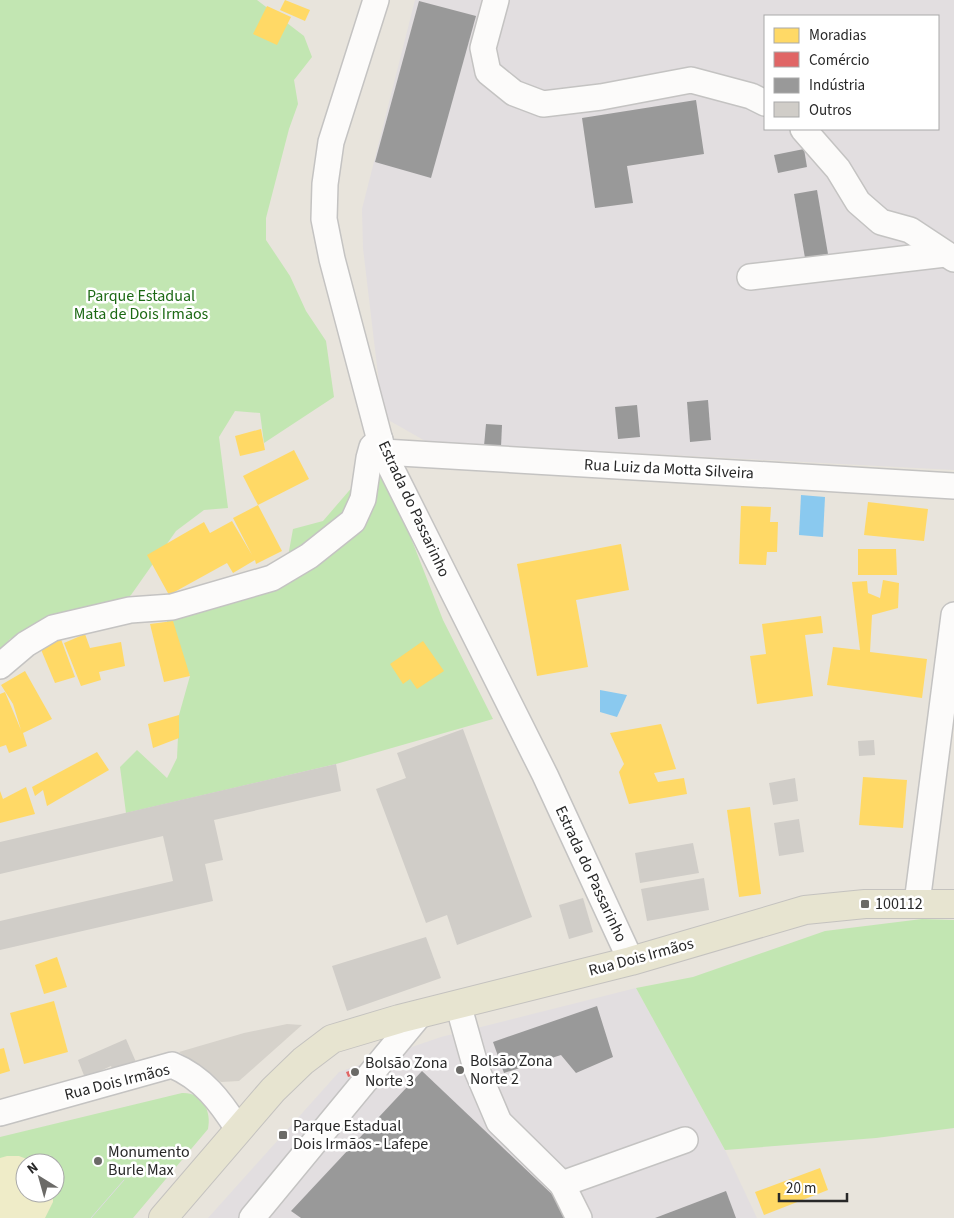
<svg xmlns="http://www.w3.org/2000/svg" width="954" height="1218" viewBox="0 0 954 1218" font-family="'Source Sans 3',sans-serif">
<style>
.industrial{fill:#e2dee0;fill-rule:evenodd}
.green{fill:#c2e6b2;fill-rule:evenodd}
.sand{fill:#efecc8}
.plaza{fill:#d6d2cb}
.water{fill:#8ac9ef}
.homes{fill:#ffd966}
.shops{fill:#e06666}
.industry{fill:#999}
.building{fill:#d0cdc8}
.lines{fill:none;stroke-linecap:round;stroke-linejoin:round}
.minor-casing{stroke:#c4c3c2;stroke-width:28}
.major-casing{stroke:#c4c2bf;stroke-width:30}
.minor{stroke:#fcfbfa;stroke-width:25}
.major{stroke:#e7e4d0;stroke-width:28}
.tram{stroke:#dcdcde;stroke-width:1}
.poi-dot{fill:#6b6a67;stroke:#fff;stroke-width:2}
.labels{text-anchor:middle;dominant-baseline:central;stroke-width:5;stroke-linejoin:round;paint-order:stroke}
.park-label{font-size:16px;fill:#1c6914;stroke:#fff}
.street-label{font-size:16px;fill:#282828;stroke:#fff}
.poi-label{font-size:16px;fill:#282828;stroke:#fff;text-anchor:start}
</style>
<rect width="100%" height="100%" fill="#e8e4dc"/>
<g class="industrial">
<path d="M 415,0 L 954,0 L 954,470 L 427,442 L 383,417 L 363,248 L 362,209 ZM 765,16 L 938,16 L 938,129 L 765,129 Z"/>
<polygon points="636,988 725,1150 757,1218 208,1218 339,1072 441,1037"/>
</g>
<g class="green">
<polygon points="0,0 257,0 304,36 312,57 294,80 298,104 289,129 266,218 266,240 290,276 306,311 326,341 334,397 264,443 260,413 235,411 219,437 228,508 204,510 176,531 131,595 110,613 70,613 10,639 0,650"/>
<polygon points="379,456 443,620 493,719 336,764 126,813 120,767 137,750 167,778 177,758 179,715 190,676 167,622 162,603 287,562 293,529 323,521"/>
<polygon points="922,919 954,920 954,1128 876,1138 725,1150 636,988 693,977 825,931"/>
<path d="M 182,1093 C 202,1092 212,1111 208,1129 L 133,1218 L 0,1218 L 0,1137 ZM 25,1163 L 55,1163 L 55,1193 L 25,1193 Z"/>
</g>
<polygon class="sand" points="7,1156 19,1156 37,1163 25,1163 25,1193 53,1193 53,1202 45,1218 0,1218 0,1158"/>
<polygon class="plaza" points="287,1024 302,1025 239,1081 221,1082 179,1052 244,1033"/>
<g class="water">
<polygon points="801,495 825,497 823,537 799,535"/>
<polygon points="600,690 627,695 617,717 600,712"/>
</g>
<g class="homes">
<polygon points="285,0 310,10 305,21 280,10"/>
<polygon points="267,6 291,17 277,45 253,34"/>
<polygon points="261,429 265,450 240,456 235,436"/>
<polygon points="294,450 309,479 258,505 282,551 256,564 255,560 233,573 227,563 169,595 147,555 204,522 210,533 232,521 252,555 233,518 258,505 243,476"/>
<polygon points="868,502 928,509 924,541 864,535"/>
<polygon points="741,506 771,507 770,522 778,522 777,552 767,552 766,565 739,564"/>
<polygon points="621,544 629,590 576,600 588,667 537,676 517,564"/>
<polygon points="858,549 896,549 897,575 858,575"/>
<polygon points="883,580 899,583 898,608 872,615 870,652 927,659 922,698 827,685 833,647 860,650 852,582 867,581 868,593 880,598"/>
<polygon points="821,616 823,633 805,635 813,696 757,704 750,656 766,654 762,624"/>
<polygon points="173,621 190,676 164,682 150,624"/>
<polygon points="58,631 75,677 55,683 37,640"/>
<polygon points="85,634 90,648 121,642 125,666 99,672 101,680 81,686 64,643"/>
<polygon points="423,641 444,671 417,689 410,679 403,684 390,664"/>
<polygon points="25,671 52,719 23,733 27,746 9,753 6,745 0,747 0,694 5,692 21,730 13,704 1,685"/>
<polygon points="179,715 179,738 153,748 148,724"/>
<polygon points="661,724 676,769 654,773 658,782 684,778 687,794 629,804 619,772 624,764 610,733"/>
<polygon points="97,752 109,770 47,806 43,790 35,796 32,787"/>
<polygon points="863,777 907,780 903,828 859,825"/>
<polygon points="26,787 35,814 0,823 0,791 3,799"/>
<polygon points="750,807 761,894 739,897 727,810"/>
<polygon points="57,957 67,987 44,994 35,965"/>
<polygon points="54,1001 68,1052 24,1064 10,1013"/>
<polygon points="4,1048 10,1071 0,1074 0,1049"/>
<polygon points="820,1168 828,1190 764,1215 755,1192"/>
</g>
<g class="shops">
<polygon points="471,1062 473,1067 457,1073 455,1067"/>
<polygon points="362,1067 364,1072 348,1077 346,1072"/>
</g>
<g class="industry">
<polygon points="419,1 476,16 431,178 375,162"/>
<polygon points="696,100 704,154 627,166 633,203 595,208 582,118"/>
<polygon points="804,149 807,167 778,173 774,155"/>
<polygon points="817,190 828,254 805,258 794,194"/>
<polygon points="708,400 711,440 690,442 687,402"/>
<polygon points="637,405 640,437 618,439 615,407"/>
<polygon points="486,424 502,425 501,447 484,446"/>
<polygon points="597,1006 613,1057 576,1073 561,1055 504,1073 493,1042"/>
<polygon points="422,1071 577,1218 301,1218 291,1211"/>
<polygon points="726,1191 736,1218 655,1218"/>
</g>
<g class="building">
<polygon points="463,729 532,917 457,945 447,915 426,923 376,789 406,778 397,753"/>
<polygon points="874,740 875,755 859,756 858,741"/>
<polygon points="336,764 341,791 214,820 223,860 205,864 213,901 0,950 0,921 173,881 163,836 0,874 0,842"/>
<polygon points="795,778 798,801 773,805 769,783"/>
<polygon points="799,819 804,852 779,856 774,823"/>
<polygon points="693,843 699,873 640,883 635,853"/>
<polygon points="704,878 709,910 647,921 641,889"/>
<polygon points="583,898 593,932 569,939 559,905"/>
<polygon points="426,937 441,978 347,1011 332,966"/>
<polygon points="126,1039 139,1069 117,1079 111,1066 85,1078 78,1060"/>
</g>
<g class="lines">
<g class="minor-casing">
<g id="minor">
<polyline points="376,0 331,142 325,184 324,219 332,259 383,452 545,775 631,961"/>
<polyline points="496,0 483,48 488,72 514,93 543,104 601,97 691,80 751,96 765,103"/>
<polyline points="803,129 838,169 858,202 881,222 910,230 954,259"/>
<polyline points="750,277 945,254"/>
<polyline points="383,452 954,486"/>
<polyline points="0,666 26,644 53,628 130,610 172,607 272,578 309,556 353,521 363,499 369,458 372,447 380,440"/>
<polyline points="917,903 954,615"/>
<polyline points="458,1004 476,1068 499,1122 562,1184 685,1140"/>
<path d="M 0,1113 L 172,1065 C 203,1078 220,1101 238,1129"/>
<polyline points="562,1184 579,1218"/>
<polyline points="252,1218 421,1013"/>
</g>
</g>
<g class="major-casing">
<polyline id="major" points="163,1218 273,1090 303,1061 332,1039 399,1019 631,961 805,910 865,904 954,904"/>
</g>
<use href="#minor" class="minor"/>
<use href="#major" class="major"/>
<polyline class="tram" points="91,1218 124,1180"/>
</g>
<g class="poi-dot">
<rect x="860" y="899" width="10" height="10" rx="2.5"/>
<circle cx="460" cy="1070" r="5"/>
<circle cx="355" cy="1072" r="5"/>
<rect x="278" y="1130" width="10" height="10" rx="2.5"/>
<circle cx="98" cy="1161" r="5"/>
</g>
<g class="labels">
<g class="park-label">
<text x="141" y="296">Parque Estadual<tspan x="141" dy="18">Mata de Dois Irmãos</tspan></text>
</g>
<g class="street-label">
<text transform="translate(669 469) rotate(3)">Rua Luiz da Motta Silveira</text>
<text transform="translate(414 509) rotate(65)">Estrada do Passarinho</text>
<text transform="translate(591 874) rotate(65)">Estrada do Passarinho</text>
<text transform="translate(641 957) rotate(-15)">Rua Dois Irmãos</text>
<text transform="translate(117 1082) rotate(-14)">Rua Dois Irmãos</text>
</g>
<g class="poi-label">
<text x="875" y="904">100112</text>
<text x="470" y="1061">Bolsão Zona<tspan x="470" dy="18">Norte 2</tspan></text>
<text x="365" y="1063">Bolsão Zona<tspan x="365" dy="18">Norte 3</tspan></text>
<text x="293" y="1126">Parque Estadual<tspan x="293" dy="18">Dois Irmãos - Lafepe</tspan></text>
<text x="108" y="1152">Monumento<tspan x="108" dy="18">Burle Max</tspan></text>
</g>
</g>
<rect x="764" y="15" width="175" height="115" fill="#ffffff" stroke="#a9a9a9"/>
<rect x="774" y="28" width="25" height="15" fill="#ffd966" stroke="#a9a9a9"/>
<text x="809" y="40" font-size="15" fill="#282828">Moradias</text>
<rect x="774" y="52" width="25" height="15" fill="#e06666" stroke="#a9a9a9"/>
<text x="809" y="65" font-size="15" fill="#282828">Comércio</text>
<rect x="774" y="78" width="25" height="15" fill="#999999" stroke="#a9a9a9"/>
<text x="809" y="90" font-size="15" fill="#282828">Indústria</text>
<rect x="774" y="102" width="25" height="15" fill="#d0cdc8" stroke="#a9a9a9"/>
<text x="809" y="115" font-size="15" fill="#282828">Outros</text>
<g transform="translate(40 1178) rotate(323)"><circle r="24" fill="#ffffff" stroke="#a9a9a9"/>
<path d="M0-4L9 19L0 12L-9 19Z" fill="#6b6a67"/>
<text y="-8" font-size="14" font-weight="bold" text-anchor="middle" fill="#282828">N</text>
</g>
<path d="M779 1193v8h68v-8" fill="none" stroke="#282828" stroke-width="2.5"/>
<text x="786" y="1193" font-size="15" fill="#282828" stroke="#ffffff" stroke-width="4" paint-order="stroke">20 m</text>
</svg>
